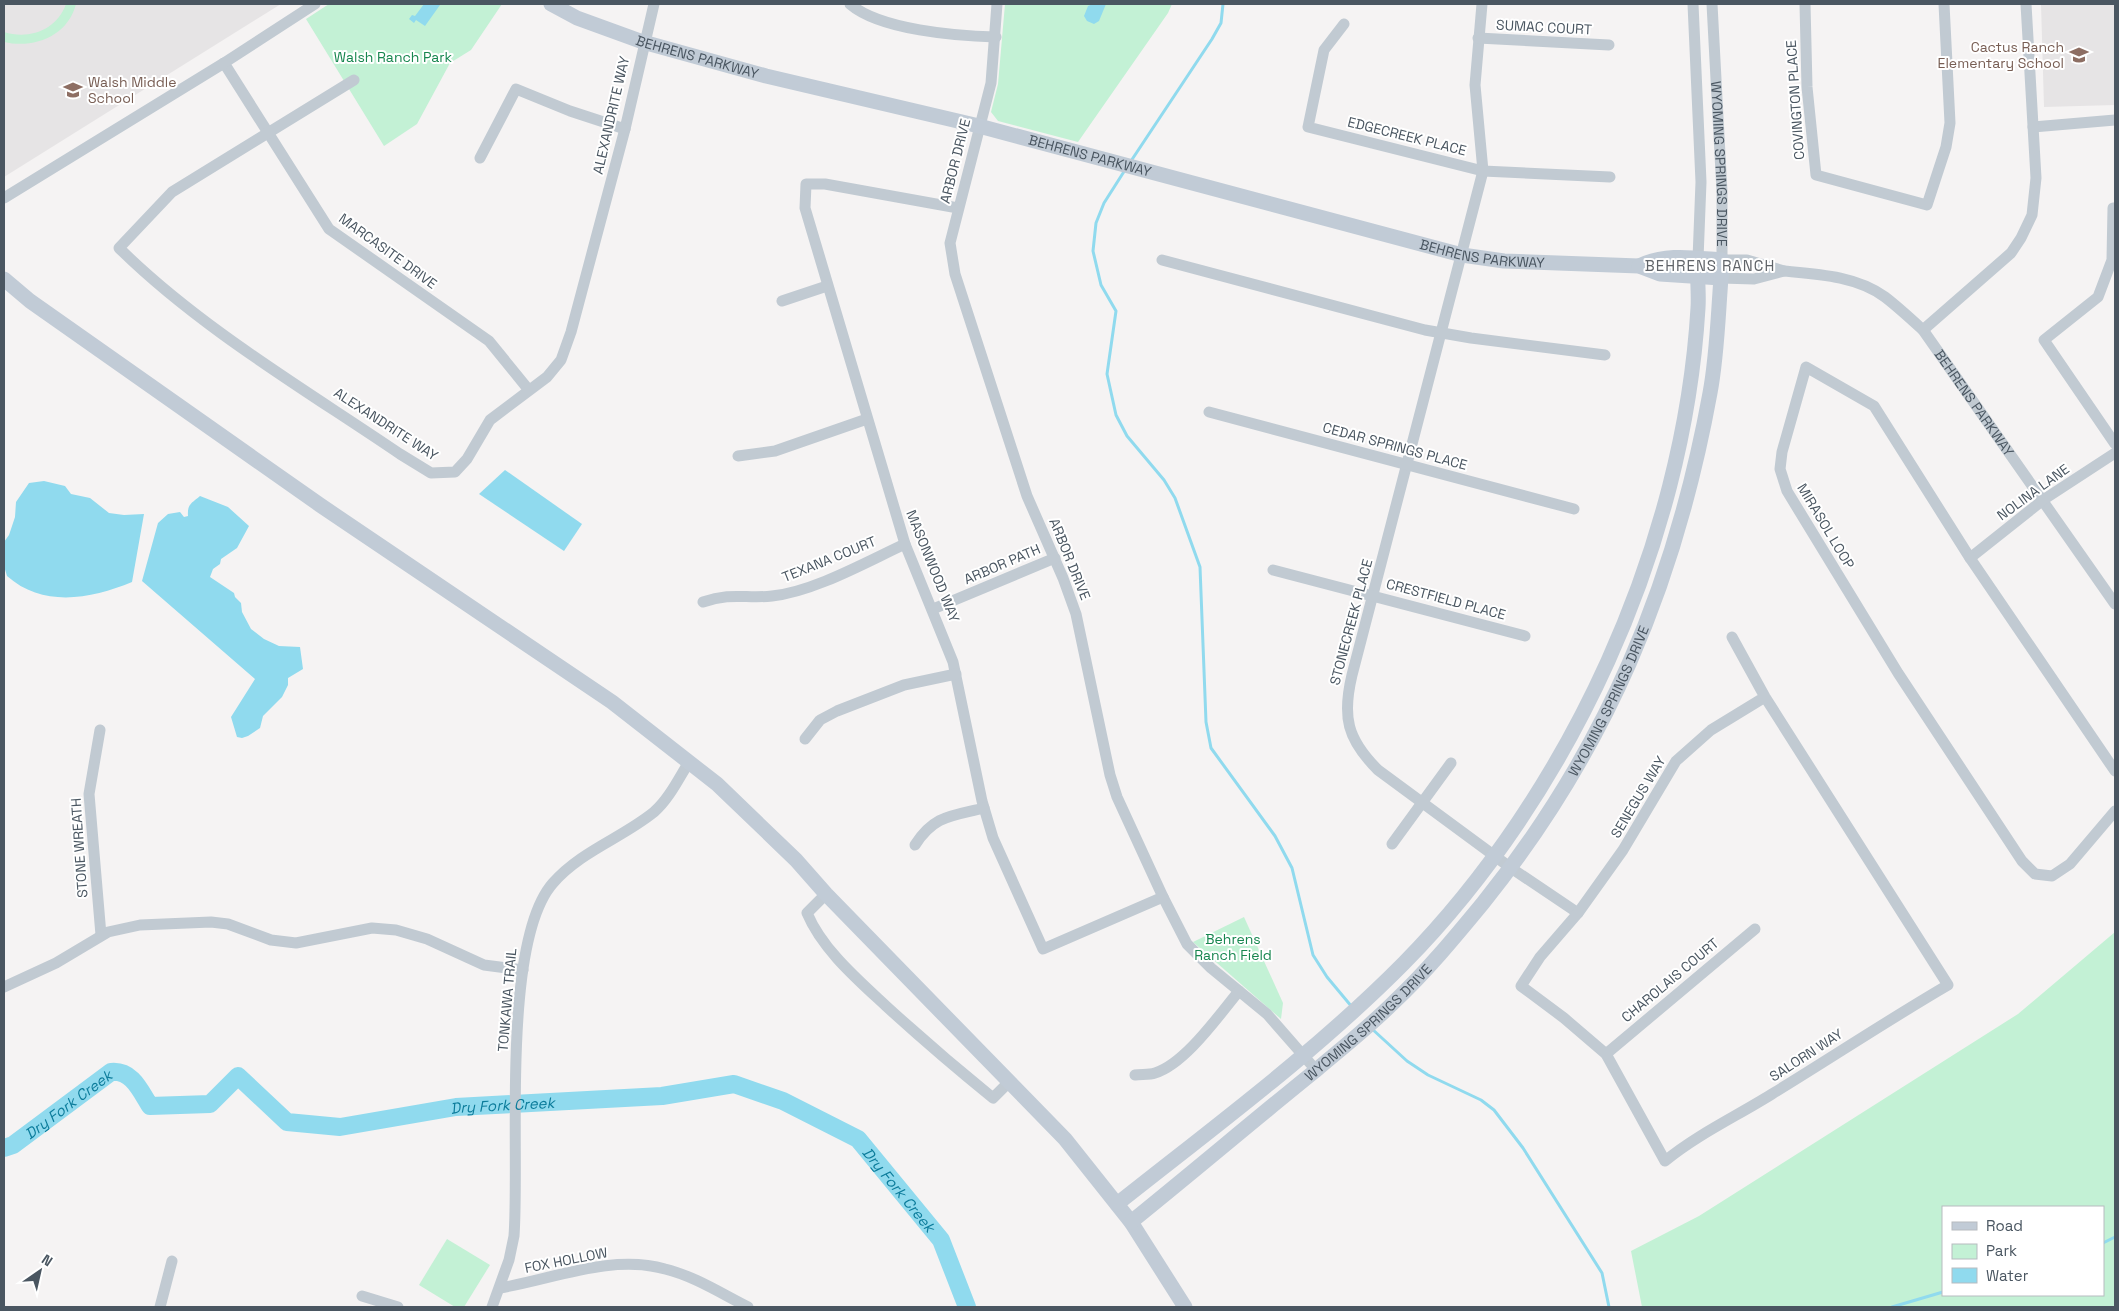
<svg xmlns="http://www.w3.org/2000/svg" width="2119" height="1311" viewBox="0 0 2119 1311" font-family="'Space Grotesk',sans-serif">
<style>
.education{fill:#e6e4e5}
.green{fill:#c3f1d5;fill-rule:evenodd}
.water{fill:#90daee}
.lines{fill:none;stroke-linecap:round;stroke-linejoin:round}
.stream{stroke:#90daee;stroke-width:3}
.river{stroke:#90daee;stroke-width:18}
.street{stroke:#c1cad2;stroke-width:11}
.secondary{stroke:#c1cbd6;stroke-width:15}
.labels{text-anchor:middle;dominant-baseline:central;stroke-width:4;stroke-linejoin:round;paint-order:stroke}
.street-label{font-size:14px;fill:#4a5661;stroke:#fff}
.education-label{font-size:14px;fill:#785e54;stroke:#fff;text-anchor:end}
.park-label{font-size:14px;fill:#17864f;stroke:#fff}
.neighbourhood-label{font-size:15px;letter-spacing:1px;fill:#5f6368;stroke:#fff}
.water-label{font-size:15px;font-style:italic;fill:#0c7c9b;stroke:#fff}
</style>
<rect width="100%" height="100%" fill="#f5f3f3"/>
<g class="education">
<polygon points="4,4 281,4 4,177"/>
<polygon points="2041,4 2115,4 2115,105 2044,107"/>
</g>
<g class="green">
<path d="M 66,4 L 76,4 C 68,36 34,49 4,42 L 4,32 C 29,40 57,30 66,4 Z"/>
<polygon points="329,4 502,4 471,50 450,63 417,124 384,146 306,19"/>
<polygon points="1005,4 1172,4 1168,13 1078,142 998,121 991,112 998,84"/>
<polygon points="1244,917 1283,1003 1281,1019 1193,942"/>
<path d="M 2115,932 L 2115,1307 L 1642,1307 L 1631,1251 L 1699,1216 L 2018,1014 ZM 1943,1207 L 2103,1207 L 2103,1295 L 1943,1295 Z"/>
<polygon points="447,1239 490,1265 464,1307 455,1307 419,1285"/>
</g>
<g class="water">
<polygon points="424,4 440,5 425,26 416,20 414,23 409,19 412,15 415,16"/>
<polygon points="1093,4 1106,4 1099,21 1094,24 1087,21 1084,16 1088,6"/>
<polygon points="505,470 582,524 564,551 479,494"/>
<path d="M 44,481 L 65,486 L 71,494 L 90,498 L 109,513 L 124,515 L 144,514 L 132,582 C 91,599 43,608 7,576 L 4,566 L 4,542 L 9,535 L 15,517 L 16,502 L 29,483 Z"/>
<path d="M 200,496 L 228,507 L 249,526 L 237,548 L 221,559 L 220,564 L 213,569 L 210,577 L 234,593 L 235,597 L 241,603 L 242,612 L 251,629 L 264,639 L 279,646 L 300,647 L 303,669 L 288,678 L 288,685 L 282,697 L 263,716 L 260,728 L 248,736 L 242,738 L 237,737 L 231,717 L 255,679 L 142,581 L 158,523 L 168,514 L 180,512 L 184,517 L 188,516 C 187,504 192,503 200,496 Z"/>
</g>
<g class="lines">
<g class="stream">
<polyline points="1131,161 1212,39 1221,23 1223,4"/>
<polyline points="1125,170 1104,203 1096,223 1093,251 1101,285 1116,311 1107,374 1116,415 1127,436 1164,480 1175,498 1200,567 1206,722 1211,748 1275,836 1292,868 1313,955 1327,977 1352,1007"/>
<polyline points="1371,1028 1407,1061 1428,1075 1481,1100 1494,1110 1523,1148 1602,1273 1609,1307"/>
<polyline points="2103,1243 2115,1237"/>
<polyline points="1892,1307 1943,1292"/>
</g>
<path class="river" id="s1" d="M 4,1148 L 13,1145 L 111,1072 C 132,1070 140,1090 150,1106 L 210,1104 L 238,1076 L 287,1122 L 340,1127 L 456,1107 L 662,1096 L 734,1084 L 783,1101 L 858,1139 L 941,1240 L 967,1307"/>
<g class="street">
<path d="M 850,4 C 880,30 957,36 996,37"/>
<polyline points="997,4 991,83 950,243 955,274 1027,496 1063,578 1076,614 1110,775 1117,797 1163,897 1187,944 1211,968 1267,1014 1316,1070"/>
<path d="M 1482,4 L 1475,85 L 1483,171 L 1352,675 C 1342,717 1347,739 1378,770 L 1511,868 L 1578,913"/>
<polyline points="1693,4 1701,182 1698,259"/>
<path id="s2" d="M 1712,4 L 1722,192 L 1722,260 L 1747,260 L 1784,271 L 1754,279 L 1721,278"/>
<polyline points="1805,4 1807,87 1816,175 1927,205 1946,147 1950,123 1944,4"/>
<polyline points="1344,24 1324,50 1308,127 1483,171 1610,177"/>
<polyline points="1478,38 1609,45"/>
<polyline points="224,63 329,229 489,341 528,389"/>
<path d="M 354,80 L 172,192 L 119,248 C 200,328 306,390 400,454 L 431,473 L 455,472 L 467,459 L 490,420 L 547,377 L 561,360 L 571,332 L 625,129 L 654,4"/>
<polyline points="2033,127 2115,120"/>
<polyline points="480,158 516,89 570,111 625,129"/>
<polyline points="4,198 224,63 315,4"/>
<polyline points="958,208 825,184 806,184 805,208 905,544 953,662 982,801 993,838 1043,949 1163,897"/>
<polyline points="2115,208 2113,208 2112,260 2098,297 2044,340 2115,444"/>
<polyline points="1162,260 1425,330 1471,338 1605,355"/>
<path id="s3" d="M 1784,271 C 1817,274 1857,276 1885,297 C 1898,307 1911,319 1923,330 L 2115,604"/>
<polyline points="782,301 827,286"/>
<polyline points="1923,330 2011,253 2021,238 2032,215 2036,178 2026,4"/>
<polyline points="1209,412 1574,509"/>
<polyline points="738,456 775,451 867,419"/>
<polyline points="1970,558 2043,500 2115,453"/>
<polyline points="1273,570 1525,636"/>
<path d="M 703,602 C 732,592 746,599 772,596 C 813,592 866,562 905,544"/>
<polyline points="933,609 1055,558"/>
<path d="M 1732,637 L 1765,697 L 1948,985 C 1888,1020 1831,1058 1772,1094 C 1737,1116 1698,1134 1665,1161 L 1606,1054 L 1564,1018 L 1521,986 L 1540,957 L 1578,913 L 1623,850 L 1676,761 L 1711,730 L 1765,697"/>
<polyline points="100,730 89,794 101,935"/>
<polyline points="805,739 820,720 837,711 904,685 956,674"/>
<polyline points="2115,771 1970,558 1874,406 1806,367 1782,452 1780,469 1787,491 1898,673 2022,861 2035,874 2052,876 2070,864 2115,811"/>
<polyline points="1392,844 1451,763"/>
<path d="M 915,845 C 934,815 952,816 984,808"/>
<path d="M 826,894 L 807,913 C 822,949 857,979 886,1006 C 920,1037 956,1068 993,1098 L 1010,1081"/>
<polyline points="4,987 56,963 108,932 140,925 211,922 228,924 271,940 296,943 372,928 396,930 427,939 484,965 523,970"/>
<polyline points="1606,1054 1755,929"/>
<path d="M 1135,1075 C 1141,1074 1149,1075 1155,1073 C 1185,1064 1219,1015 1239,991"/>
<path d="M 500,1288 C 553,1279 612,1254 665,1269 C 694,1276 722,1294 748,1307"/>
<polyline points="362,1296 398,1307"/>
<polyline points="160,1307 172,1261"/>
<path d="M 492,1307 L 509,1260 L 514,1236 C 520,1154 501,942 553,883 C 581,851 622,838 654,812 C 669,799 679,778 689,762"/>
</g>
<g class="secondary">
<path id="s4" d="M 551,4 L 577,18 L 643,42 L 766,76 L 979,126 L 1462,255 L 1504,261 L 1639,266 L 1660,274 L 1721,278"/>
<polyline points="4,279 30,301 320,505 612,702 717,784 796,860 826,894 1065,1139 1131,1222 1185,1307"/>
<path d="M 1117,1204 C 1214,1127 1316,1052 1404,963 C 1570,794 1684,545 1698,308 C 1699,294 1697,281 1698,267"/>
<path id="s5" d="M 1131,1222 C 1193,1172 1253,1121 1315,1071 C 1342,1048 1369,1027 1394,1002 C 1426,972 1455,937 1483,903 C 1606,750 1675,585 1710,393 C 1717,356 1718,316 1721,278 L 1722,260 C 1694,258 1665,253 1639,266"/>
</g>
</g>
<defs>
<g id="school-bare" transform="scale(1.5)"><path d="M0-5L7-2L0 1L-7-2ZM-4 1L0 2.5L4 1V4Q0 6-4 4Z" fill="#8d6e63" stroke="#fff" stroke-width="2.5" paint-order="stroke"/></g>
</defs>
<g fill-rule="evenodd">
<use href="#school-bare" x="2079" y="55"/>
<use href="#school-bare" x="73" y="90"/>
</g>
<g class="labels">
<g class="street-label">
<text transform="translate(1544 27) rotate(3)">SUMAC COURT</text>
<text stroke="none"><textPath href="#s4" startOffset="156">BEHRENS PARKWAY</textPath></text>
<text transform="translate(1795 100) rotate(-94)">COVINGTON PLACE</text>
<text transform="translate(611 115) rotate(-77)">ALEXANDRITE WAY</text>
<text transform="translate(1407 136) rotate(14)">EDGECREEK PLACE</text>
<text stroke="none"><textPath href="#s4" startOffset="561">BEHRENS PARKWAY</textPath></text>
<text transform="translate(955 161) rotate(-76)">ARBOR DRIVE</text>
<text stroke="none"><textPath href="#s2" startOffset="160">WYOMING SPRINGS DRIVE</textPath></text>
<text transform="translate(388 251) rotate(36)">MARCASITE DRIVE</text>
<text stroke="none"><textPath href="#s4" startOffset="966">BEHRENS PARKWAY</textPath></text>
<text stroke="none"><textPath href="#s3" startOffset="245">BEHRENS PARKWAY</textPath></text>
<text transform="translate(386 424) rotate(33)">ALEXANDRITE WAY</text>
<text transform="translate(1395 446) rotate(15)">CEDAR SPRINGS PLACE</text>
<text transform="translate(2033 492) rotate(-36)">NOLINA LANE</text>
<text transform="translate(1826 526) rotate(59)">MIRASOL LOOP</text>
<text transform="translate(829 559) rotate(-22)">TEXANA COURT</text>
<text transform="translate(1070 559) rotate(68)">ARBOR DRIVE</text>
<text transform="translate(1002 564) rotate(-23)">ARBOR PATH</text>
<text transform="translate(933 566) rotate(68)">MASONWOOD WAY</text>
<text transform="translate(1446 599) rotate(15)">CRESTFIELD PLACE</text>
<text transform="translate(1351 622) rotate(-75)">STONECREEK PLACE</text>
<text stroke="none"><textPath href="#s5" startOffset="715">WYOMING SPRINGS DRIVE</textPath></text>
<text transform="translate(1638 797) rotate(-59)">SENEGUS WAY</text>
<text transform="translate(79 848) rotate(-94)">STONE WREATH</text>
<text transform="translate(1670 980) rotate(-40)">CHAROLAIS COURT</text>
<text transform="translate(507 1000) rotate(-85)">TONKAWA TRAIL</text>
<text stroke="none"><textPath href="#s5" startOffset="310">WYOMING SPRINGS DRIVE</textPath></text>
<text transform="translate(1806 1055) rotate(-33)">SALORN WAY</text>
<text transform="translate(566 1260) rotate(-11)">FOX HOLLOW</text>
</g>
<g class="education-label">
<text x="2064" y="47">Cactus Ranch<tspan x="2064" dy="16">Elementary School</tspan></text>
<text x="88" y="82" text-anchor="start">Walsh Middle<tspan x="88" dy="16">School</tspan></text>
</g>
<g class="park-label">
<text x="393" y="57">Walsh Ranch Park</text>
<text x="1233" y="939">Behrens<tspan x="1233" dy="16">Ranch Field</tspan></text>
</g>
<g class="neighbourhood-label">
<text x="1710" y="265">BEHRENS RANCH</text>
</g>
<g class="water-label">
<text stroke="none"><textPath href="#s1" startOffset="571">Dry Fork Creek</textPath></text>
<text stroke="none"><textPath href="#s1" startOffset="78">Dry Fork Creek</textPath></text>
<text stroke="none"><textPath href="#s1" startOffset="1005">Dry Fork Creek</textPath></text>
</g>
</g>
<rect width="2119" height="1311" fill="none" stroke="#4a5661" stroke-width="10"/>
<rect x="1942" y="1206" width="162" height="90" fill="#ffffff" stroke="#b7bbc0"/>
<rect x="1952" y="1222" width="25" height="8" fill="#c1cbd6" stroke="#b7bbc0"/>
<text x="1986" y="1231" font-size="15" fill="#4a5661">Road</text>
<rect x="1952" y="1244" width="25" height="15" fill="#c3f1d5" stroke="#b7bbc0"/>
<text x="1986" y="1256" font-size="15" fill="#4a5661">Park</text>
<rect x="1952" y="1268" width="25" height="15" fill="#90daee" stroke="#b7bbc0"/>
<text x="1986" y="1281" font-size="15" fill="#4a5661">Water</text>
<g transform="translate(40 1271) rotate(34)" stroke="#ffffff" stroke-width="4" paint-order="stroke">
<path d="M0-4L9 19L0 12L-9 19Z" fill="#4a5661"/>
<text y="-8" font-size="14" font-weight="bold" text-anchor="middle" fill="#4a5661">N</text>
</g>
</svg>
